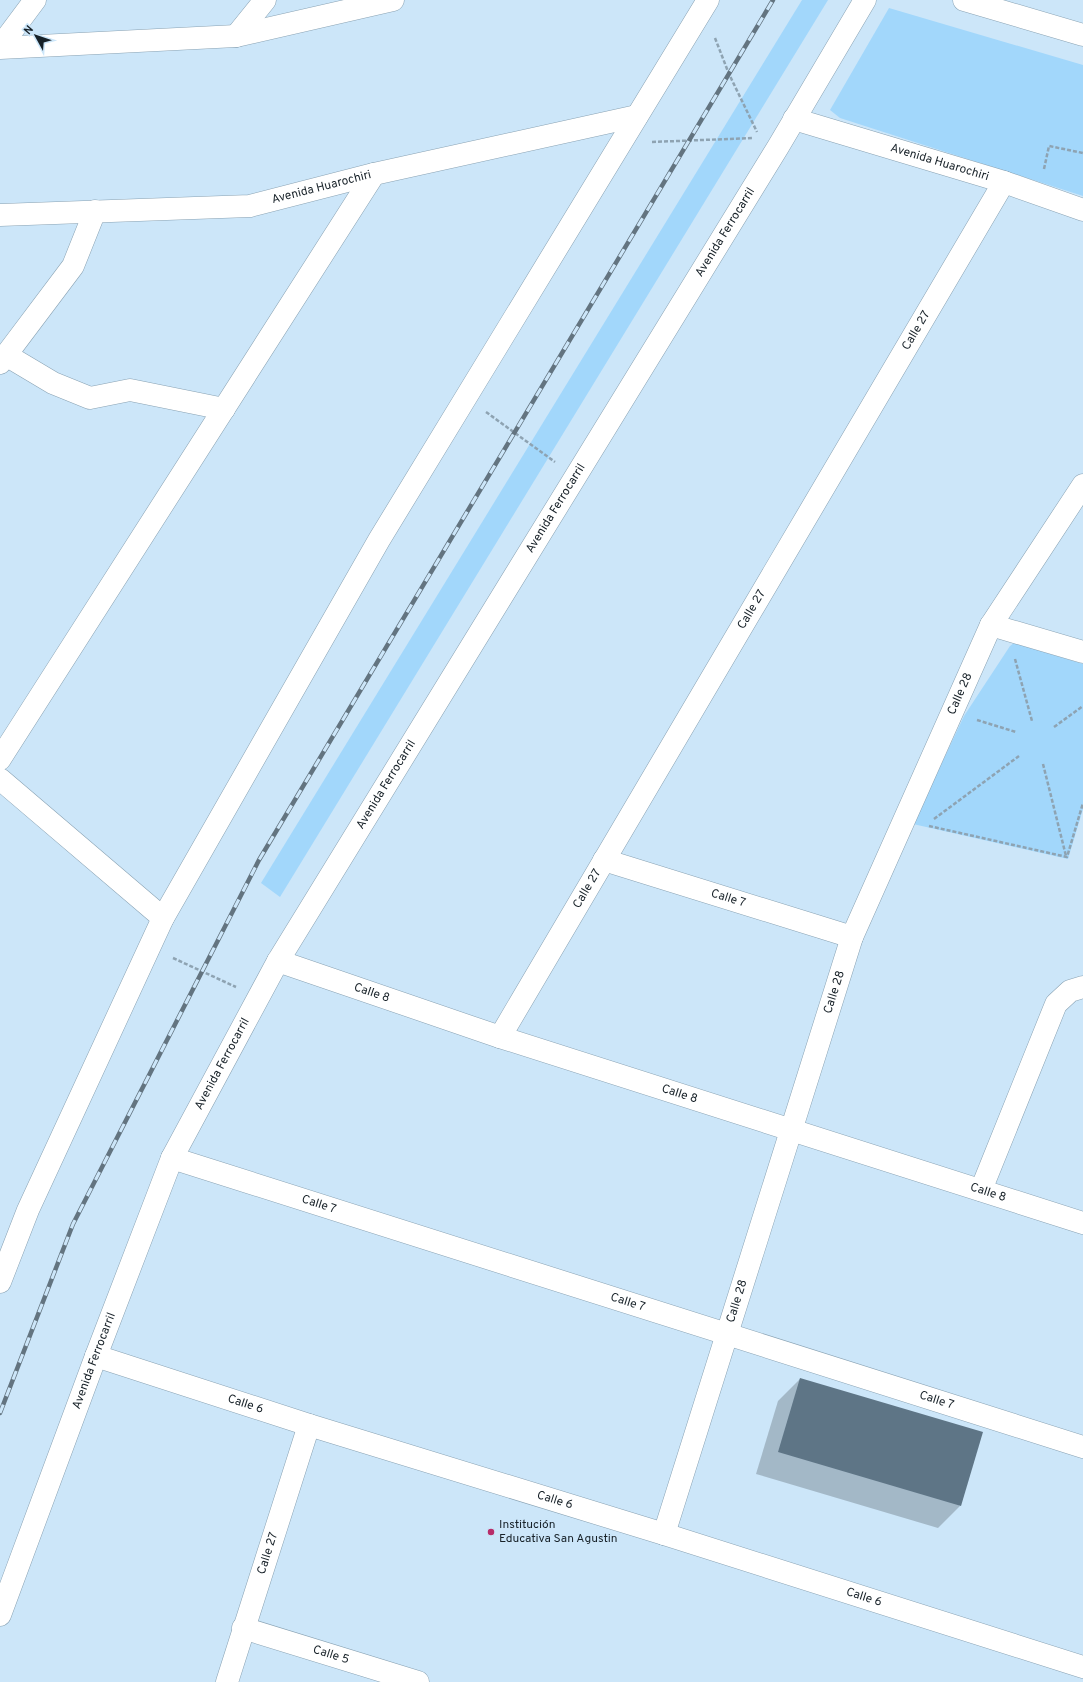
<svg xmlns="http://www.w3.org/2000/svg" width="1083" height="1682" viewBox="0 0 1083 1682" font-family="Overpass,sans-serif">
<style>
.green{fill:#a2d7fb}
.shadow{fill:#0003}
.building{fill:#5e7586}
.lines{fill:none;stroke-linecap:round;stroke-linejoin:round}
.minor-casing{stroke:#89a2b3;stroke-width:23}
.tertiary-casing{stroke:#89a2b3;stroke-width:23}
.path{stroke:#8ea3b2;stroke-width:2.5;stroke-dasharray:4 2;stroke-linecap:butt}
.minor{stroke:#fff;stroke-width:22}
.tertiary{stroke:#fff;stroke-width:22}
.rail-casing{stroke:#637480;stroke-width:4.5}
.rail{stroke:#cce6f9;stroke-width:3;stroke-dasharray:9;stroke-linecap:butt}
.poi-dot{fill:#b72d69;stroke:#cce6f9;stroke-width:1.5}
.labels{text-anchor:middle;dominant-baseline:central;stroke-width:3;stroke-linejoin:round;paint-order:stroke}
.street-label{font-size:12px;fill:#172128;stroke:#cce6f9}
.poi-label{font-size:12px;fill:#172128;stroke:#cce6f9;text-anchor:start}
</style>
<rect width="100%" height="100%" fill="#cce6f9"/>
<g class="green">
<polygon points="802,0 828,0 280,897 261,883"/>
<polygon points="889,8 1083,65 1083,196 840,118 830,110"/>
<polygon points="1014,643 1083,664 1083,809 1068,859 913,824 964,716 1010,646"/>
</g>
<polygon class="shadow" points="800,1379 960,1506 938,1528 756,1474 778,1401"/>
<polygon class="building" points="800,1378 983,1432 961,1506 778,1452"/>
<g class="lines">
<g class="minor-casing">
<g id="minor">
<polyline points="236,36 265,0"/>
<polyline points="0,47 35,0"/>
<polyline points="0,48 236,36 393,0"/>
<path id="s1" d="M 0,215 L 250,206 L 374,174 L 637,116"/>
<polyline points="6,355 53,383 90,398 130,390 224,409"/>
<polyline points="0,363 73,266 95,211"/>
<polyline points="991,625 1083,652"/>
<polyline points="0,759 374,174"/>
<polyline points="0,779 163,918"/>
<path id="s2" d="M 604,860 L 852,937"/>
<path id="s3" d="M 278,961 L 500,1037 L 1083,1223"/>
<path id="s4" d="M 500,1037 L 1004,182"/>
<path id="s5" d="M 172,1158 L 1083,1447"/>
<polyline points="981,1190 1056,1004 1070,991 1083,987"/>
<path id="s6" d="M 96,1356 L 309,1425 L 664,1534 L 1083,1667"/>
<path id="s7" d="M 664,1534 L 852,937 L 991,625 L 1083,485"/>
<path id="s8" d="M 243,1628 L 418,1682"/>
<path id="s9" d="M 227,1682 L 309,1425"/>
</g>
</g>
<g class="tertiary-casing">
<g id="tertiary">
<polyline points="964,0 1083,35"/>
<path id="s10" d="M 794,119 L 1004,182 L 1083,210"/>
<polyline points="0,1282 28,1210 163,918 379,540 708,0"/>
<path id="s11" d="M 0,1615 L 96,1356 L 172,1158 L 278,961 L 778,147 L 865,0"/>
</g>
</g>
<g class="path">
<polyline points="715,38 729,74 757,132"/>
<polyline points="652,142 753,138"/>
<polyline points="1044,169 1049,146 1083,153"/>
<polyline points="486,412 555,462"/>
<polyline points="1015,659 1032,721"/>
<polyline points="977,720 1016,732"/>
<polyline points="1054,727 1083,706"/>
<polyline points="1043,764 1066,856"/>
<polyline points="934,819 1019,756"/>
<polyline points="929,826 1067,857 1083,803"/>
<polyline points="173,958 236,987"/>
</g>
<use href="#minor" class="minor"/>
<use href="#tertiary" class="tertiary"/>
<g class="rail-casing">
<polyline id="rail" points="0,1413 73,1224 259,860 773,0"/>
</g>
<use href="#rail" class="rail"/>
</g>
<circle class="poi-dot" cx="491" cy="1532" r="4"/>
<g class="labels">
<g class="street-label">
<text stroke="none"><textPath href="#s10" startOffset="152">Avenida Huarochiri</textPath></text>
<text stroke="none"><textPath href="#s1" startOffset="324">Avenida Huarochiri</textPath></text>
<text stroke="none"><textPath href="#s11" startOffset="1567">Avenida Ferrocarril</textPath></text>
<text stroke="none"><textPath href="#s4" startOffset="820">Calle 27</textPath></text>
<text stroke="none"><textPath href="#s11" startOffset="1243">Avenida Ferrocarril</textPath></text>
<text stroke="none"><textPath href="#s4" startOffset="496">Calle 27</textPath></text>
<text stroke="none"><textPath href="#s7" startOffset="892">Calle 28</textPath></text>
<text stroke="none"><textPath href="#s11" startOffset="919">Avenida Ferrocarril</textPath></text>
<text stroke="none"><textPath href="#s4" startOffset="172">Calle 27</textPath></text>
<text stroke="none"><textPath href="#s2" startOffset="130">Calle 7</textPath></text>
<text stroke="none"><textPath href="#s7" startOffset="568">Calle 28</textPath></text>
<text stroke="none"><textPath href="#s3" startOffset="99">Calle 8</textPath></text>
<text stroke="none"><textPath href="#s11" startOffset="595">Avenida Ferrocarril</textPath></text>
<text stroke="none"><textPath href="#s3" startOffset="423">Calle 8</textPath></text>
<text stroke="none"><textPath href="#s3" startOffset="747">Calle 8</textPath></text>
<text stroke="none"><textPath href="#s5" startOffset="154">Calle 7</textPath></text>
<text stroke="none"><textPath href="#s7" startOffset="244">Calle 28</textPath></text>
<text stroke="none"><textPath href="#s5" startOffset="478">Calle 7</textPath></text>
<text stroke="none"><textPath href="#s11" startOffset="271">Avenida Ferrocarril</textPath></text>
<text stroke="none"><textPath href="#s5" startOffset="802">Calle 7</textPath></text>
<text stroke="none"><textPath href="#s6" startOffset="157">Calle 6</textPath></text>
<text stroke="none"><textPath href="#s6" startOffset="481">Calle 6</textPath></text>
<text stroke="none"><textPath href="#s9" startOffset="135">Calle 27</textPath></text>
<text stroke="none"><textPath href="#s6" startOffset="805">Calle 6</textPath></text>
<text stroke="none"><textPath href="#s8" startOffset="92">Calle 5</textPath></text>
</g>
<g class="poi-label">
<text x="499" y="1525">Institución<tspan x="499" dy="14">Educativa San Agustin</tspan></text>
</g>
</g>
<g transform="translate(36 36) rotate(310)" stroke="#cce6f9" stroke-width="3" paint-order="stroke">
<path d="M0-3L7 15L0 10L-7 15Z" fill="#172128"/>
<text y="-6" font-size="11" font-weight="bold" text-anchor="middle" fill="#172128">N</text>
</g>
</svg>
